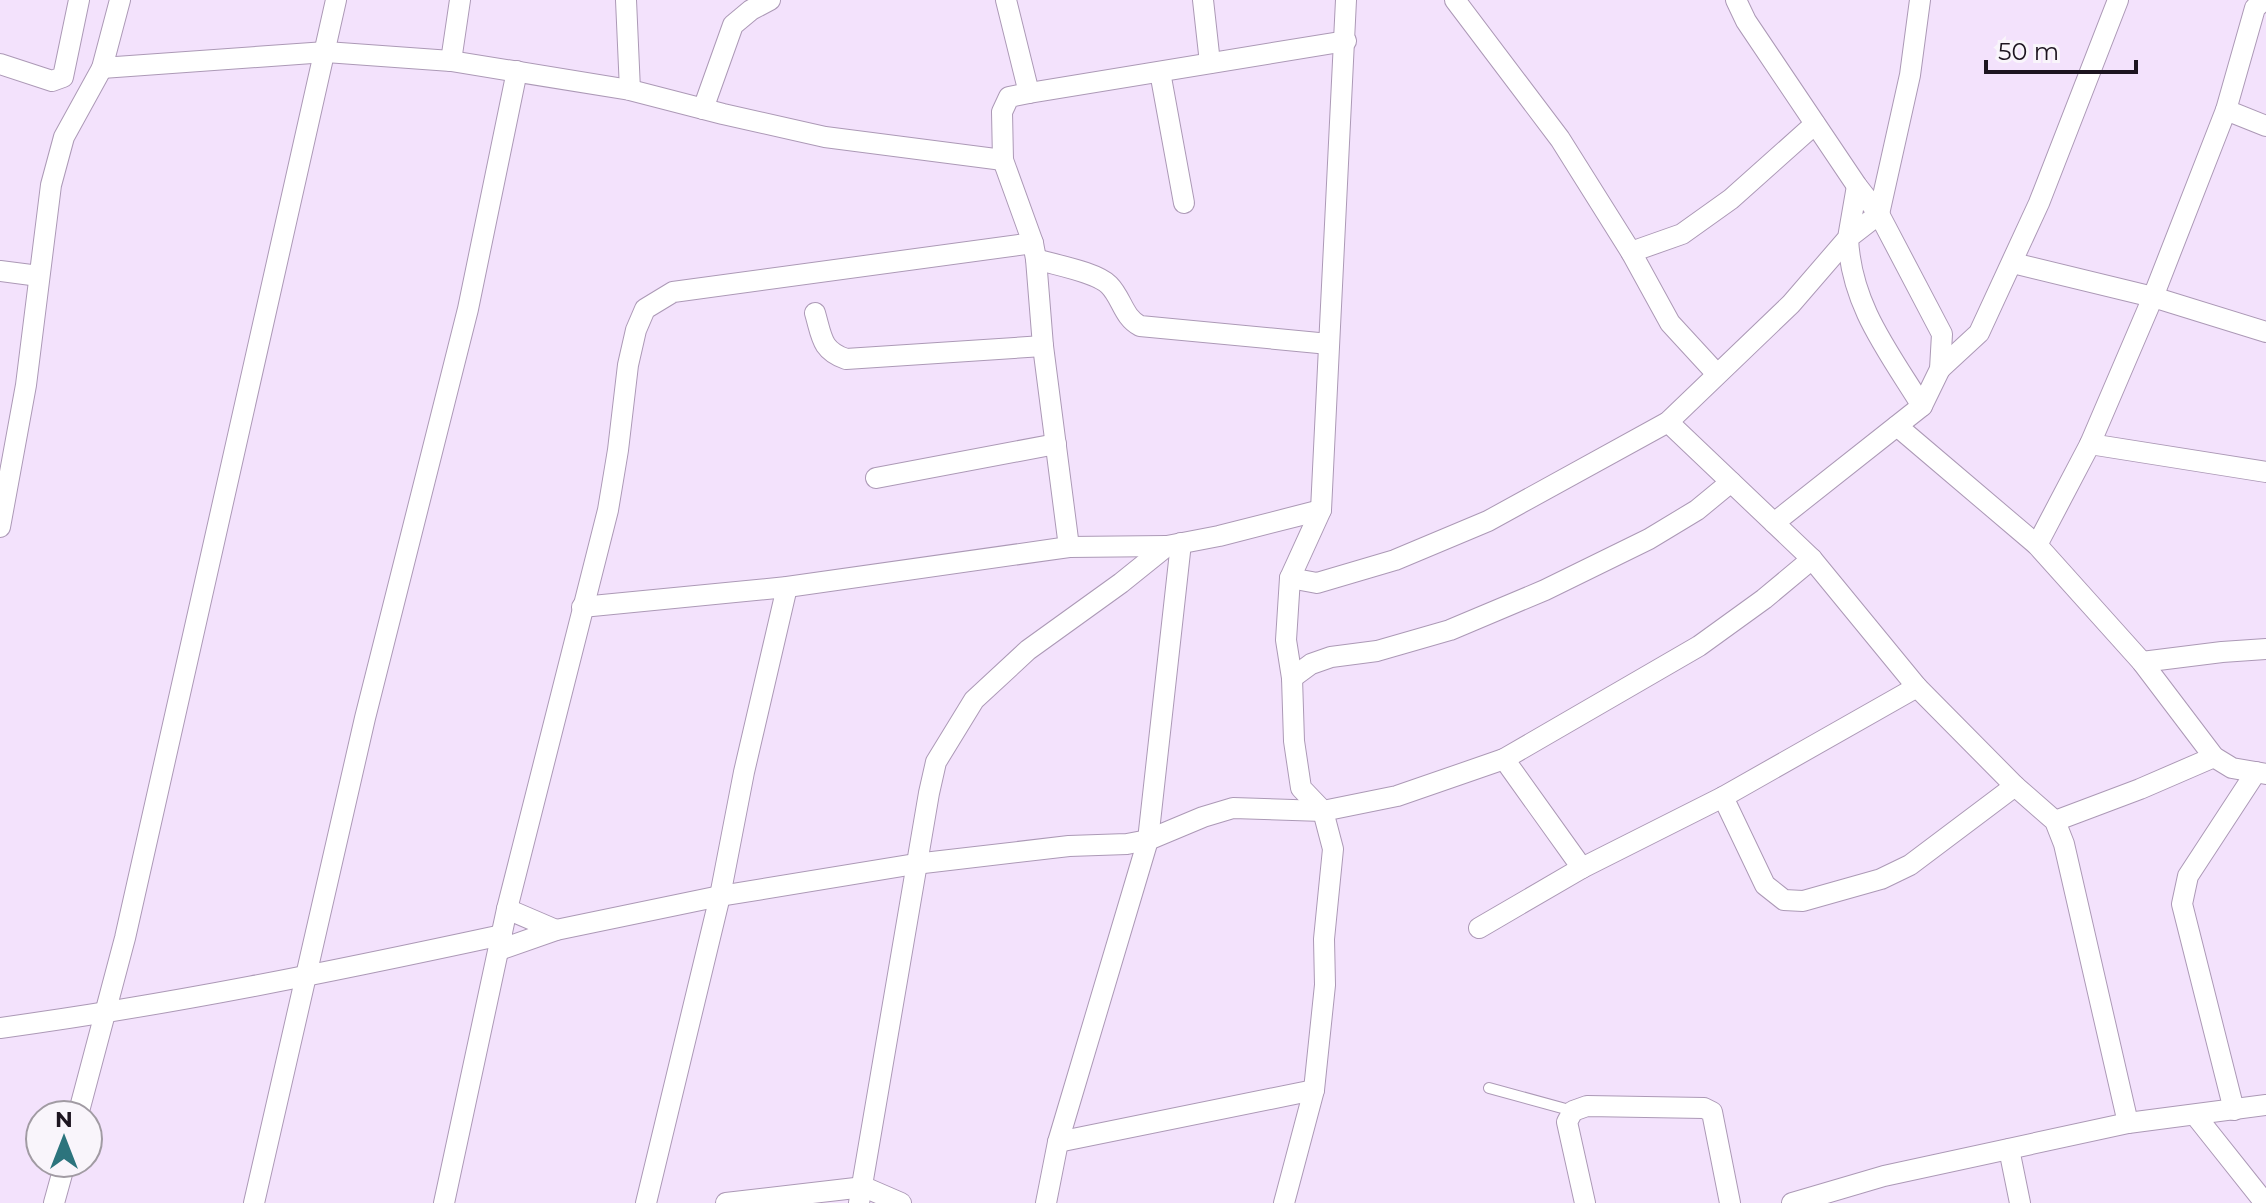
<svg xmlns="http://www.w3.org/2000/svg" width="2266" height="1203" viewBox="0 0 2266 1203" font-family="Montserrat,sans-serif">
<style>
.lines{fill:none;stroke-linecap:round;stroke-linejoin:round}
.service-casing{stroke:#ac99b6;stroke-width:12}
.minor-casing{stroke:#ac99b6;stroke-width:22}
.service{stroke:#fff;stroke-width:10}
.minor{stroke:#fff;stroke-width:20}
</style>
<rect width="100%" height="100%" fill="#f3e2fc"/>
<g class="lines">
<g class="service-casing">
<polyline id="service" points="1489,1088 1573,1111"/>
</g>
<g class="minor-casing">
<g id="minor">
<polyline points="626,0 630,90"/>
<polyline points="1006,0 1029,93"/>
<polyline points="1203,0 1210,63"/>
<polyline points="1455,0 1560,139 1631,252 1670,323 1716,373"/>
<polyline points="1736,0 1746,21 1857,186 1879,214 1942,334 1940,369 1922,406 1774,523"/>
<path d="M 1920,0 L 1910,75 L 1879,214 L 1848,238 C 1851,305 1888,351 1922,406"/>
<polyline points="451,61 460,0"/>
<polyline points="0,64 52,81 63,77 79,0"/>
<polyline points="102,68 326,52 451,61 630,90 723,114 825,137 1003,160"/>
<polyline points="1160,72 1184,203"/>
<polyline points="703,109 733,25 751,10 770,0"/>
<polyline points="2226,110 2266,126"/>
<polyline points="1631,252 1682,234 1731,199 1815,124"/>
<path d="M 1036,259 C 1055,265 1096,272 1109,285 C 1122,298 1123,317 1140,326 L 1329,344"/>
<polyline points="2013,263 2153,297 2266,332"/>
<polyline points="0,271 39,276"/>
<path d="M 815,313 C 822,337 821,350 846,359 L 1043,346"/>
<polyline points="1940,369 1979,333 2039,203 2118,0"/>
<polyline points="1668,422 1812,559 1917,687 2015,786 2055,821 2064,844 2128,1123"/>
<polyline points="1897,426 2037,545 2142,662 2214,757 2232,768 2266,774"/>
<polyline points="2090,444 2266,472"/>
<polyline points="876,478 1056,444"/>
<polyline points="0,527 26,385 51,185 64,137 102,68 120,0"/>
<polyline points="2037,545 2090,444 2153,297 2226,110 2255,8 2264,0"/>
<polyline points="1069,547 1043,346 1036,259 1033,243 1003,160 1002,112 1009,97 1029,93 1346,41"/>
<polyline points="1290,578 1317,583 1395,560 1488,521 1668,422 1791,304 1848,238 1857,186"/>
<polyline points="582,607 787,587 1069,547 1167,546"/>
<polyline points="2142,662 2222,652 2266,649"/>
<polyline points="1292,678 1311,664 1331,657 1377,651 1450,630 1545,590 1649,539 1697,510 1731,482"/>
<polyline points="1504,759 1582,868"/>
<polyline points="1723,797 1765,885 1784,900 1803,901 1881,879 1910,865 2015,786"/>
<polyline points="2055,821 2140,789 2214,757"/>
<polyline points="507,909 556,930"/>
<polyline points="1479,928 1582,868 1723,797 1917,687"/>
<polyline points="499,950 556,930 720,896 915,864 1069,846 1127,844 1148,840 1203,817 1233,808 1323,811 1397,796 1504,759 1699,646 1764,599 1812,559"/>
<path d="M 0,1028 C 169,1005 335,971 502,935"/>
<polyline points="2234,1110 2182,904 2188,876 2256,772"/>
<polyline points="78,1115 125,938 336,0"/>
<polyline points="2195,1115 2265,1203"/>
<polyline points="1058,1142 1314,1090"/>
<polyline points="2009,1149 2020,1203"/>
<polyline points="54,1203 65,1163"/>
<polyline points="254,1203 365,718 468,309 517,71"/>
<polyline points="444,1203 507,909 608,510 618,450 628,365 636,330 645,309 673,292 1033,243"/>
<polyline points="646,1203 720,896 744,772 787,587"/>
<polyline points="726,1203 864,1187 901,1203"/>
<polyline points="859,1203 929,793 936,762 974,700 1028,650 1121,583 1167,546 1219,536 1321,510"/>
<polyline points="1046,1203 1058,1142 1148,840 1181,543"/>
<polyline points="1284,1203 1314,1090 1325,985 1324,939 1333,849 1323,811 1301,788 1294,741 1292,678 1286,640 1290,578 1321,510 1346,0"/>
<polyline points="1585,1203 1567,1122 1573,1111 1587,1106 1704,1108 1712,1112 1730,1203"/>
<polyline points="1792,1203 1884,1176 2128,1123 2266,1105"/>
</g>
</g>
<use href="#service" class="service"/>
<use href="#minor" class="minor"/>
</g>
<g transform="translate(64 1139)"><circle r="38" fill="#f9f5fb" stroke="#a19ba3" stroke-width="2"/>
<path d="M0-6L14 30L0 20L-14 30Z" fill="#2c747d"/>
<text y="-12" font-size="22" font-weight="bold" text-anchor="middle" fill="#1d1520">N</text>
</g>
<path d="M1986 60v12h150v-12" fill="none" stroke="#1d1520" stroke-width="4"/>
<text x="1998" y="60" font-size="24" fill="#1d1520" stroke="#f9f5fb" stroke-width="6" paint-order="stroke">50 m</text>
</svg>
